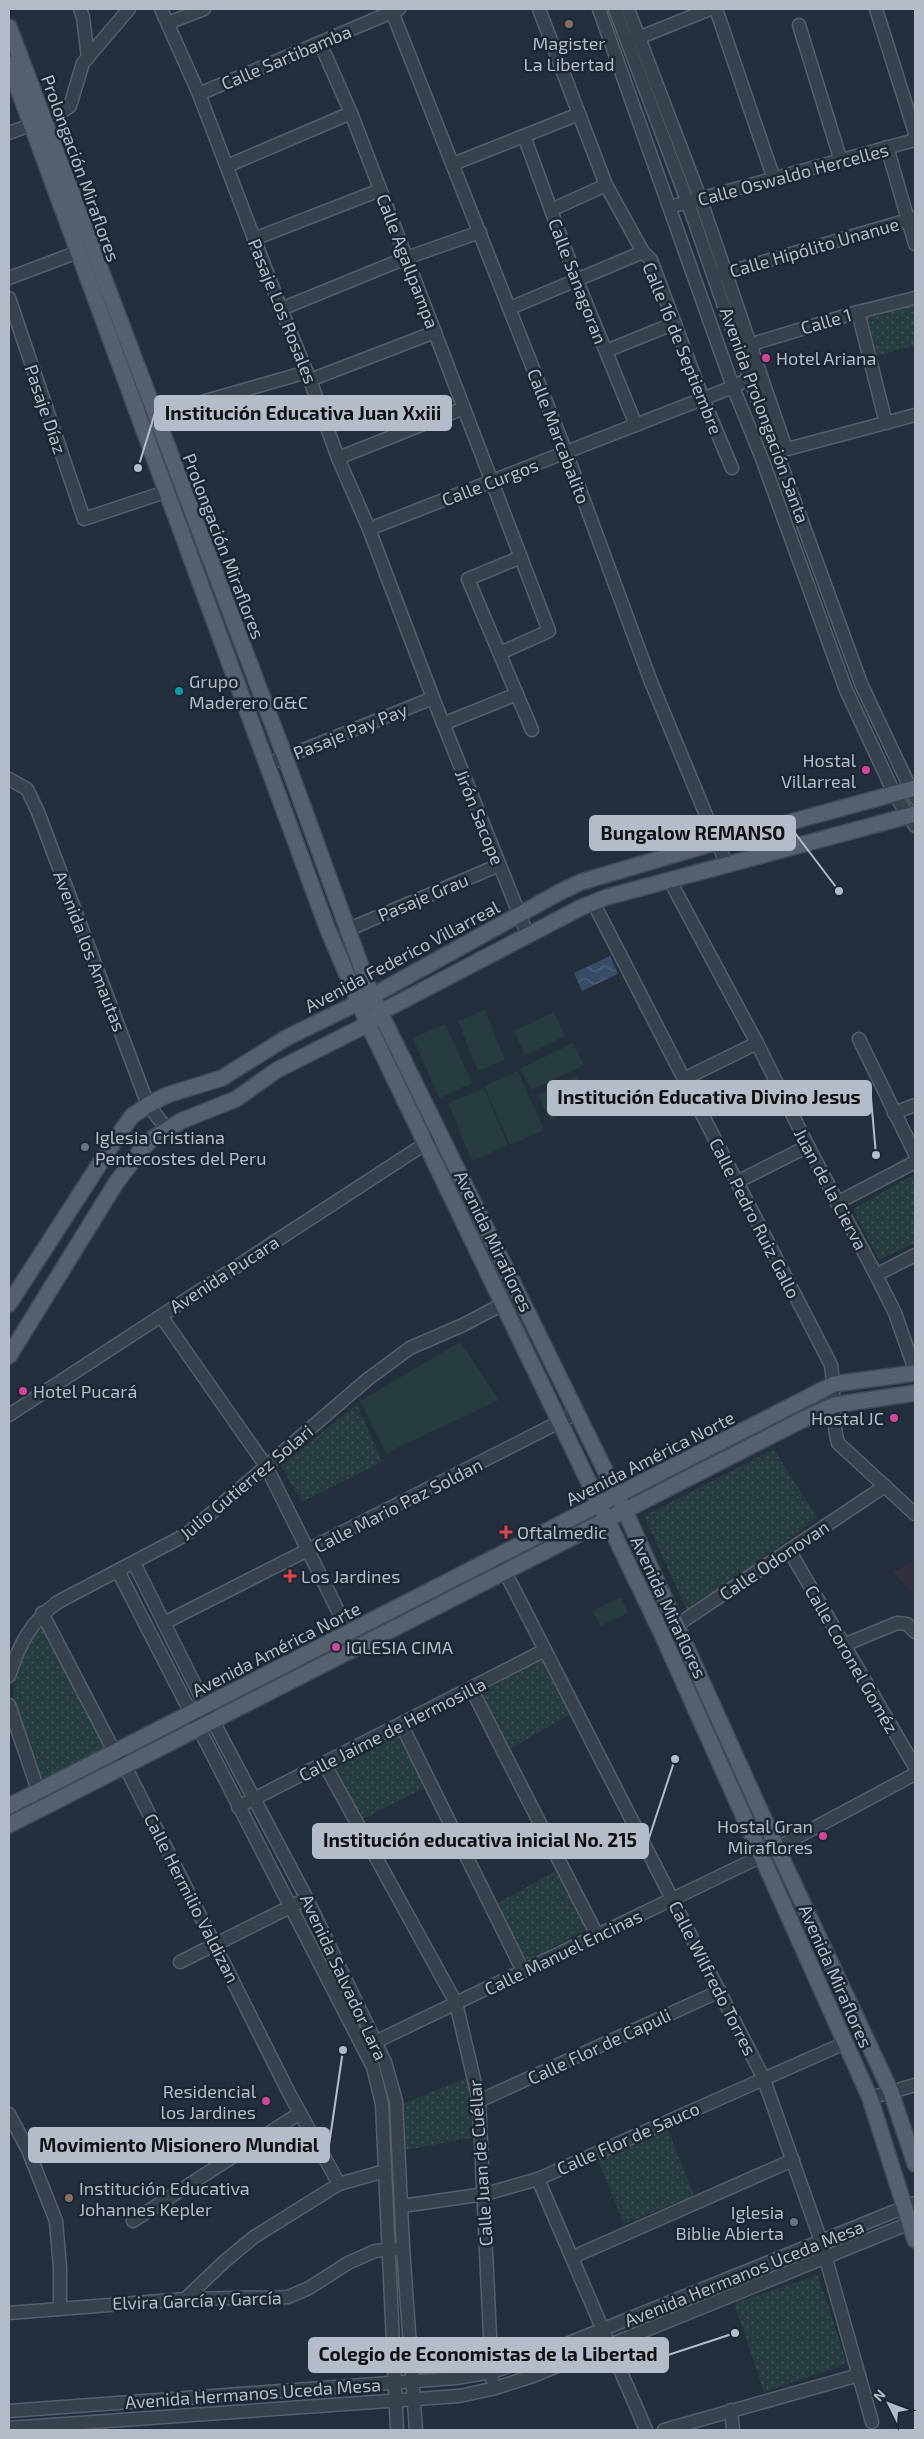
<svg xmlns="http://www.w3.org/2000/svg" width="924" height="2439" viewBox="0 0 924 2439" font-family="'Exo 2',sans-serif">
<style>
.medical{fill:#32303f}
.green{fill:#263c3f}
.park{fill:url(#park-dots)}
.water{fill:url(#water-waves)}
.lines{fill:none;stroke-linecap:round;stroke-linejoin:round}
.minor-casing{stroke:#565f6c;stroke-width:15}
.major-casing{stroke:#414a57;stroke-width:18}
.minor{stroke:#38414e;stroke-width:12}
.major{stroke:#56606e;stroke-width:15}
.education-dot{fill:#8d6e63;stroke:#1d2633;stroke-width:2}
.hotel-dot{fill:#d1479c;stroke:#1d2633;stroke-width:2}
.culture-dot{fill:#0f9aa8;stroke:#1d2633;stroke-width:2}
.worship-dot{fill:#6b7280;stroke:#1d2633;stroke-width:2}
.health-dot{fill:#e0444e;stroke:#1d2633;stroke-width:2}
.labels{text-anchor:middle;dominant-baseline:central;stroke-width:5;stroke-linejoin:round;paint-order:stroke}
.poi-label{font-size:18px;fill:#b4bcc9;stroke:#1d2633;text-anchor:start}
.street-label{font-size:18px;fill:#b4bcc9;stroke:#1d2633}
.leader{fill:none;stroke:#b4bcc9;stroke-width:2}
.callout-dot{fill:#b4bcc9;stroke:#1d2633;stroke-width:2}
.callout{fill:#b4bcc9;stroke:#b4bcc9;stroke-width:2}
.callout-label{font-size:19px;text-anchor:middle;font-weight:bold;fill:#111}
</style>
<defs>
<pattern id="park-dots" width="8" height="8" patternUnits="userSpaceOnUse" patternTransform="scale(1.25)"><rect width="8" height="8" fill="#263c3f"/><path d="M2 2h.1M6 6h.1" fill="none" stroke="#435659" stroke-width="1.8" stroke-linecap="round"/></pattern>
<pattern id="water-waves" width="16" height="10" patternUnits="userSpaceOnUse" patternTransform="scale(1.25)"><rect width="16" height="10" fill="#394c67"/><path d="M0 5q4-4 8 0t8 0" fill="none" stroke="#53647b"/></pattern>
</defs>
<rect width="100%" height="100%" fill="#242f3e"/>
<polygon class="medical" points="915,1560 915,1595 893,1572"/>
<g class="green">
<polygon points="485,1010 505,1060 478,1071 458,1021"/>
<polygon points="554,1012 565,1036 525,1055 514,1031"/>
<polygon points="445,1024 472,1083 439,1098 413,1038"/>
<polygon points="573,1043 584,1065 531,1090 520,1069"/>
<polygon points="518,1071 544,1130 510,1145 484,1086"/>
<polygon points="577,1076 589,1101 550,1120 538,1095"/>
<polygon points="484,1088 508,1145 472,1161 448,1103"/>
<polygon points="460,1342 499,1400 386,1453 360,1401"/>
<polygon points="621,1597 628,1613 600,1626 592,1611"/>
</g>
<g class="park">
<polygon points="915,298 915,345 871,358 858,312"/>
<polygon points="915,1174 915,1243 879,1260 853,1209"/>
<polygon points="357,1404 382,1462 302,1502 281,1466"/>
<polygon points="774,1449 817,1518 689,1615 644,1516"/>
<path d="M 40,1619 L 107,1747 L 42,1781 C 31,1755 13,1726 13,1698 C 13,1674 29,1640 40,1619 Z"/>
<polygon points="549,1654 576,1711 508,1750 476,1690"/>
<polygon points="399,1730 426,1787 361,1820 331,1764"/>
<polygon points="560,1869 588,1929 526,1961 494,1905"/>
<polygon points="469,2077 475,2137 406,2150 402,2104"/>
<polygon points="667,2127 694,2196 624,2224 596,2155"/>
<polygon points="818,2275 847,2364 764,2392 734,2303"/>
</g>
<polygon class="water" points="610,956 618,974 582,991 574,973"/>
<g class="lines">
<g class="minor-casing">
<g id="minor">
<polyline points="80,9 83,17 88,58"/>
<polyline points="161,9 199,94 281,309 310,380 338,458 369,529 433,698 528,936"/>
<polyline points="391,9 566,452 651,682 726,863"/>
<polyline points="539,9 606,185 643,252 651,260 703,399 732,468"/>
<polyline points="599,9 733,387 761,456 846,690 895,795 915,826"/>
<polyline points="615,9 688,203 739,349 862,686 915,798"/>
<polyline points="628,9 700,198 786,449"/>
<polyline points="716,9 774,179"/>
<polyline points="876,9 915,133"/>
<polyline points="168,23 204,9"/>
<polyline points="799,25 841,161"/>
<polyline points="631,41 710,9"/>
<polyline points="320,43 351,113 549,631 500,653"/>
<polyline points="199,94 399,9"/>
<polyline points="9,133 57,115 70,106 83,63 129,9"/>
<polyline points="524,136 577,281 636,425"/>
<polyline points="887,147 915,244"/>
<polyline points="453,164 579,114"/>
<polyline points="227,166 351,113"/>
<polyline points="670,207 915,140"/>
<polyline points="551,210 606,185"/>
<polyline points="254,239 380,190"/>
<polyline points="718,275 915,218"/>
<polyline points="9,278 86,249"/>
<polyline points="9,298 84,519 165,492"/>
<polyline points="510,308 643,252"/>
<polyline points="281,309 406,258 480,232"/>
<polyline points="858,312 886,423"/>
<polyline points="742,347 858,312 915,298"/>
<polyline points="606,351 675,323"/>
<polyline points="310,380 435,332"/>
<polyline points="146,418 307,372"/>
<polyline points="780,451 915,415"/>
<polyline points="338,458 464,408"/>
<polyline points="369,529 733,387 750,378"/>
<polyline points="521,557 468,579 532,730"/>
<polyline points="443,724 517,694"/>
<polyline points="268,764 433,698"/>
<polyline points="9,779 27,789 38,812 148,1105 167,1129"/>
<polyline points="669,879 757,1043 808,1146 876,1275 895,1313 915,1370"/>
<path d="M 593,902 L 831,1365 C 835,1391 831,1418 838,1443 L 915,1514"/>
<polyline points="347,930 499,865"/>
<polyline points="859,1039 915,1154"/>
<polyline points="684,1079 757,1043"/>
<polyline points="894,1113 915,1105"/>
<polyline points="737,1182 808,1146"/>
<polyline points="837,1203 915,1162"/>
<polyline points="876,1275 915,1255"/>
<polyline points="161,1316 266,1466 349,1633"/>
<polyline points="9,1415 434,1138"/>
<polyline points="789,1550 915,1767"/>
<polyline points="498,1558 763,2077 821,2241 872,2422"/>
<polyline points="134,1563 213,1721 307,1899 385,2062 396,2101 403,2248 416,2430"/>
<polyline points="118,1571 373,2067 382,2104 397,2430"/>
<polyline points="42,1613 114,1751 130,1776 289,2093 339,2184"/>
<polyline points="164,1623 577,1413"/>
<polyline points="661,1632 677,1625 885,1486"/>
<polyline points="844,1645 897,1623 907,1624 915,1632"/>
<path d="M 9,1676 C 19,1645 30,1622 58,1602 L 187,1534 L 368,1379 L 410,1348 L 463,1325 L 503,1304"/>
<polyline points="471,1688 597,1935"/>
<polyline points="9,1705 38,1790"/>
<polyline points="401,1724 523,1971"/>
<polyline points="324,1763 456,2003 479,2101 492,2379"/>
<polyline points="238,1807 545,1650"/>
<polyline points="180,1962 298,1903"/>
<polyline points="371,2044 762,1856 915,1774"/>
<polyline points="870,2098 915,2085"/>
<polyline points="479,2101 720,1991"/>
<polyline points="9,2114 28,2150 56,2221 60,2268 60,2307"/>
<polyline points="538,2179 646,2430"/>
<polyline points="402,2206 485,2194 538,2179 845,2043"/>
<polyline points="133,2221 300,2113"/>
<polyline points="573,2257 793,2160"/>
<polyline points="185,2299 225,2261 254,2237 339,2184 385,2171"/>
<polyline points="9,2313 185,2299 288,2297 309,2288 348,2263 375,2251 396,2249"/>
<polyline points="731,2410 733,2430"/>
<polyline points="9,2411 456,2378 492,2372 527,2360 915,2203"/>
<polyline points="9,2428 459,2396 492,2389 533,2376 915,2221"/>
<polyline points="664,2430 859,2375"/>
</g>
</g>
<g class="major-casing">
<g id="major">
<polyline points="9,27 285,757 372,996 625,1511 777,1848 891,2092 915,2164"/>
<polyline points="9,64 328,930 368,1024 661,1632 870,2098 915,2240"/>
<polyline points="9,1304 117,1137 132,1116 148,1105 167,1095 222,1078 286,1038 372,996 560,892 581,882 717,842 915,788"/>
<polyline points="9,1356 116,1183 141,1150 152,1139 181,1121 236,1099 277,1070 368,1024 381,1012 580,908 607,897 915,814"/>
<polyline points="9,1806 834,1384 915,1373"/>
<polyline points="9,1825 800,1421 834,1405 915,1393"/>
</g>
</g>
<use href="#minor" class="minor"/>
<use href="#major" class="major"/>
</g>
<g class="education-dot">
<circle cx="569" cy="24" r="5"/>
<circle cx="69" cy="2198" r="5"/>
</g>
<g class="hotel-dot">
<circle cx="766" cy="358" r="5"/>
<circle cx="866" cy="770" r="5"/>
<circle cx="23" cy="1391" r="5"/>
<circle cx="894" cy="1418" r="5"/>
<circle cx="336" cy="1647" r="5"/>
<circle cx="823" cy="1836" r="5"/>
<circle cx="266" cy="2101" r="5"/>
</g>
<circle class="culture-dot" cx="179" cy="691" r="5"/>
<g class="worship-dot">
<circle cx="85" cy="1147" r="5"/>
<circle cx="794" cy="2222" r="5"/>
</g>
<g class="health-dot">
<path d="M503.5 1524.5h5v5h5v5h-5v5h-5v-5h-5v-5h5z"/>
<path d="M287.5 1568.5h5v5h5v5h-5v5h-5v-5h-5v-5h5z"/>
</g>
<g class="labels">
<g class="poi-label">
<text x="569" y="43" text-anchor="middle">Magister<tspan x="569" dy="21">La Libertad</tspan></text>
<text x="776" y="358">Hotel Ariana</text>
<text x="189" y="681">Grupo<tspan x="189" dy="21">Maderero G&amp;C</tspan></text>
<text x="856" y="760" text-anchor="end">Hostal<tspan x="856" dy="21">Villarreal</tspan></text>
<text x="95" y="1137">Iglesia Cristiana<tspan x="95" dy="21">Pentecostes del Peru</tspan></text>
<text x="33" y="1391">Hotel Pucará</text>
<text x="884" y="1418" text-anchor="end">Hostal JC</text>
<text x="517" y="1532">Oftalmedic</text>
<text x="301" y="1576">Los Jardines</text>
<text x="346" y="1647">IGLESIA CIMA</text>
<text x="813" y="1826" text-anchor="end">Hostal Gran<tspan x="813" dy="21">Miraflores</tspan></text>
<text x="256" y="2091" text-anchor="end">Residencial<tspan x="256" dy="21">los Jardines</tspan></text>
<text x="79" y="2188">Institución Educativa<tspan x="79" dy="21">Johannes Kepler</tspan></text>
<text x="784" y="2212" text-anchor="end">Iglesia<tspan x="784" dy="21">Biblie Abierta</tspan></text>
</g>
<g class="street-label">
<text transform="translate(286 57) rotate(-23)">Calle Sartibamba</text>
<text transform="translate(81 168) rotate(70)">Prolongación Miraflores</text>
<text transform="translate(793 174) rotate(-15)">Calle Oswaldo Hercelles</text>
<text transform="translate(814 247) rotate(-16)">Calle Hipólito Unanue</text>
<text transform="translate(408 261) rotate(69)">Calle Agallpampa</text>
<text transform="translate(578 281) rotate(69)">Calle Sanagoran</text>
<text transform="translate(283 311) rotate(68)">Pasaje Los Rosales</text>
<text transform="translate(826 321) rotate(-16)">Calle 1</text>
<text transform="translate(683 348) rotate(68)">Calle 16 de Septiembre</text>
<text transform="translate(46 409) rotate(71)">Pasaje Díaz</text>
<text transform="translate(765 415) rotate(70)">Avenida Prolongación Santa</text>
<text transform="translate(559 436) rotate(69)">Calle Marcabalito</text>
<text transform="translate(490 482) rotate(-21)">Calle Curgos</text>
<text transform="translate(224 546) rotate(69)">Prolongación Miraflores</text>
<text transform="translate(350 731) rotate(-22)">Pasaje Pay Pay</text>
<text transform="translate(480 817) rotate(68)">Jirón Sacope</text>
<text transform="translate(423 897) rotate(-23)">Pasaje Grau</text>
<text transform="translate(90 951) rotate(69)">Avenida los Amautas</text>
<text transform="translate(402 956) rotate(-28)">Avenida Federico Villarreal</text>
<text transform="translate(831 1189) rotate(62)">Juan de la Cierva</text>
<text transform="translate(755 1218) rotate(63)">Calle Pedro Ruiz Gallo</text>
<text transform="translate(494 1241) rotate(64)">Avenida Miraflores</text>
<text transform="translate(224 1274) rotate(-33)">Avenida Pucara</text>
<text transform="translate(650 1458) rotate(-27)">Avenida América Norte</text>
<text transform="translate(246 1482) rotate(-40)">Julio Gutierrez Solari</text>
<text transform="translate(398 1505) rotate(-27)">Calle Mario Paz Soldan</text>
<text transform="translate(774 1560) rotate(-34)">Calle Odonovan</text>
<text transform="translate(669 1607) rotate(65)">Avenida Miraflores</text>
<text transform="translate(276 1649) rotate(-27)">Avenida América Norte</text>
<text transform="translate(852 1659) rotate(60)">Calle Coronel Goméz</text>
<text transform="translate(392 1729) rotate(-27)">Calle Jaime de Hermosilla</text>
<text transform="translate(192 1898) rotate(63)">Calle Hermilio Valdizan</text>
<text transform="translate(563 1952) rotate(-26)">Calle Manuel Encinas</text>
<text transform="translate(836 1976) rotate(66)">Avenida Miraflores</text>
<text transform="translate(344 1977) rotate(65)">Avenida Salvador Lara</text>
<text transform="translate(713 1978) rotate(63)">Calle Wilfredo Torres</text>
<text transform="translate(599 2046) rotate(-25)">Calle Flor de Capuli</text>
<text transform="translate(628 2138) rotate(-24)">Calle Flor de Sauco</text>
<text transform="translate(480 2163) rotate(-94)">Calle Juan de Cuéllar</text>
<text transform="translate(744 2273) rotate(-22)">Avenida Hermanos Uceda Mesa</text>
<text transform="translate(197 2300) rotate(-2)">Elvira García y García</text>
<text transform="translate(253 2393) rotate(-4)">Avenida Hermanos Uceda Mesa</text>
</g>
</g>
<path class="leader" d="M138 468L155 413M839 891L795 833M876 1155L871 1098M675 1759L648 1841M343 2050L329 2145M735 2333L668 2355"/>
<g class="callout-dot">
<circle cx="138" cy="468" r="5"/>
<circle cx="839" cy="891" r="5"/>
<circle cx="876" cy="1155" r="5"/>
<circle cx="675" cy="1759" r="5"/>
<circle cx="343" cy="2050" r="5"/>
<circle cx="735" cy="2333" r="5"/>
</g>
<g class="callout">
<rect x="155" y="396" width="296" height="34" rx="5"/>
<rect x="590" y="816" width="205" height="34" rx="5"/>
<rect x="548" y="1081" width="323" height="34" rx="5"/>
<rect x="313" y="1824" width="335" height="34" rx="5"/>
<rect x="29" y="2128" width="300" height="34" rx="5"/>
<rect x="309" y="2338" width="359" height="34" rx="5"/>
</g>
<g class="callout-label">
<text x="303" y="420">Institución Educativa Juan Xxiii</text>
<text x="693" y="840">Bungalow REMANSO</text>
<text x="709" y="1104">Institución Educativa Divino Jesus</text>
<text x="480" y="1847">Institución educativa inicial No. 215</text>
<text x="179" y="2152">Movimiento Misionero Mundial</text>
<text x="488" y="2361">Colegio de Economistas de la Libertad</text>
</g>
<rect width="924" height="2439" fill="none" stroke="#b4bcc9" stroke-width="20"/>
<g transform="translate(889 2404) rotate(312)" stroke="#1d2633" stroke-width="4" paint-order="stroke">
<path d="M0-4L9 19L0 12L-9 19Z" fill="#b4bcc9"/>
<text y="-8" font-size="14" font-weight="bold" text-anchor="middle" fill="#b4bcc9">N</text>
</g>
</svg>
